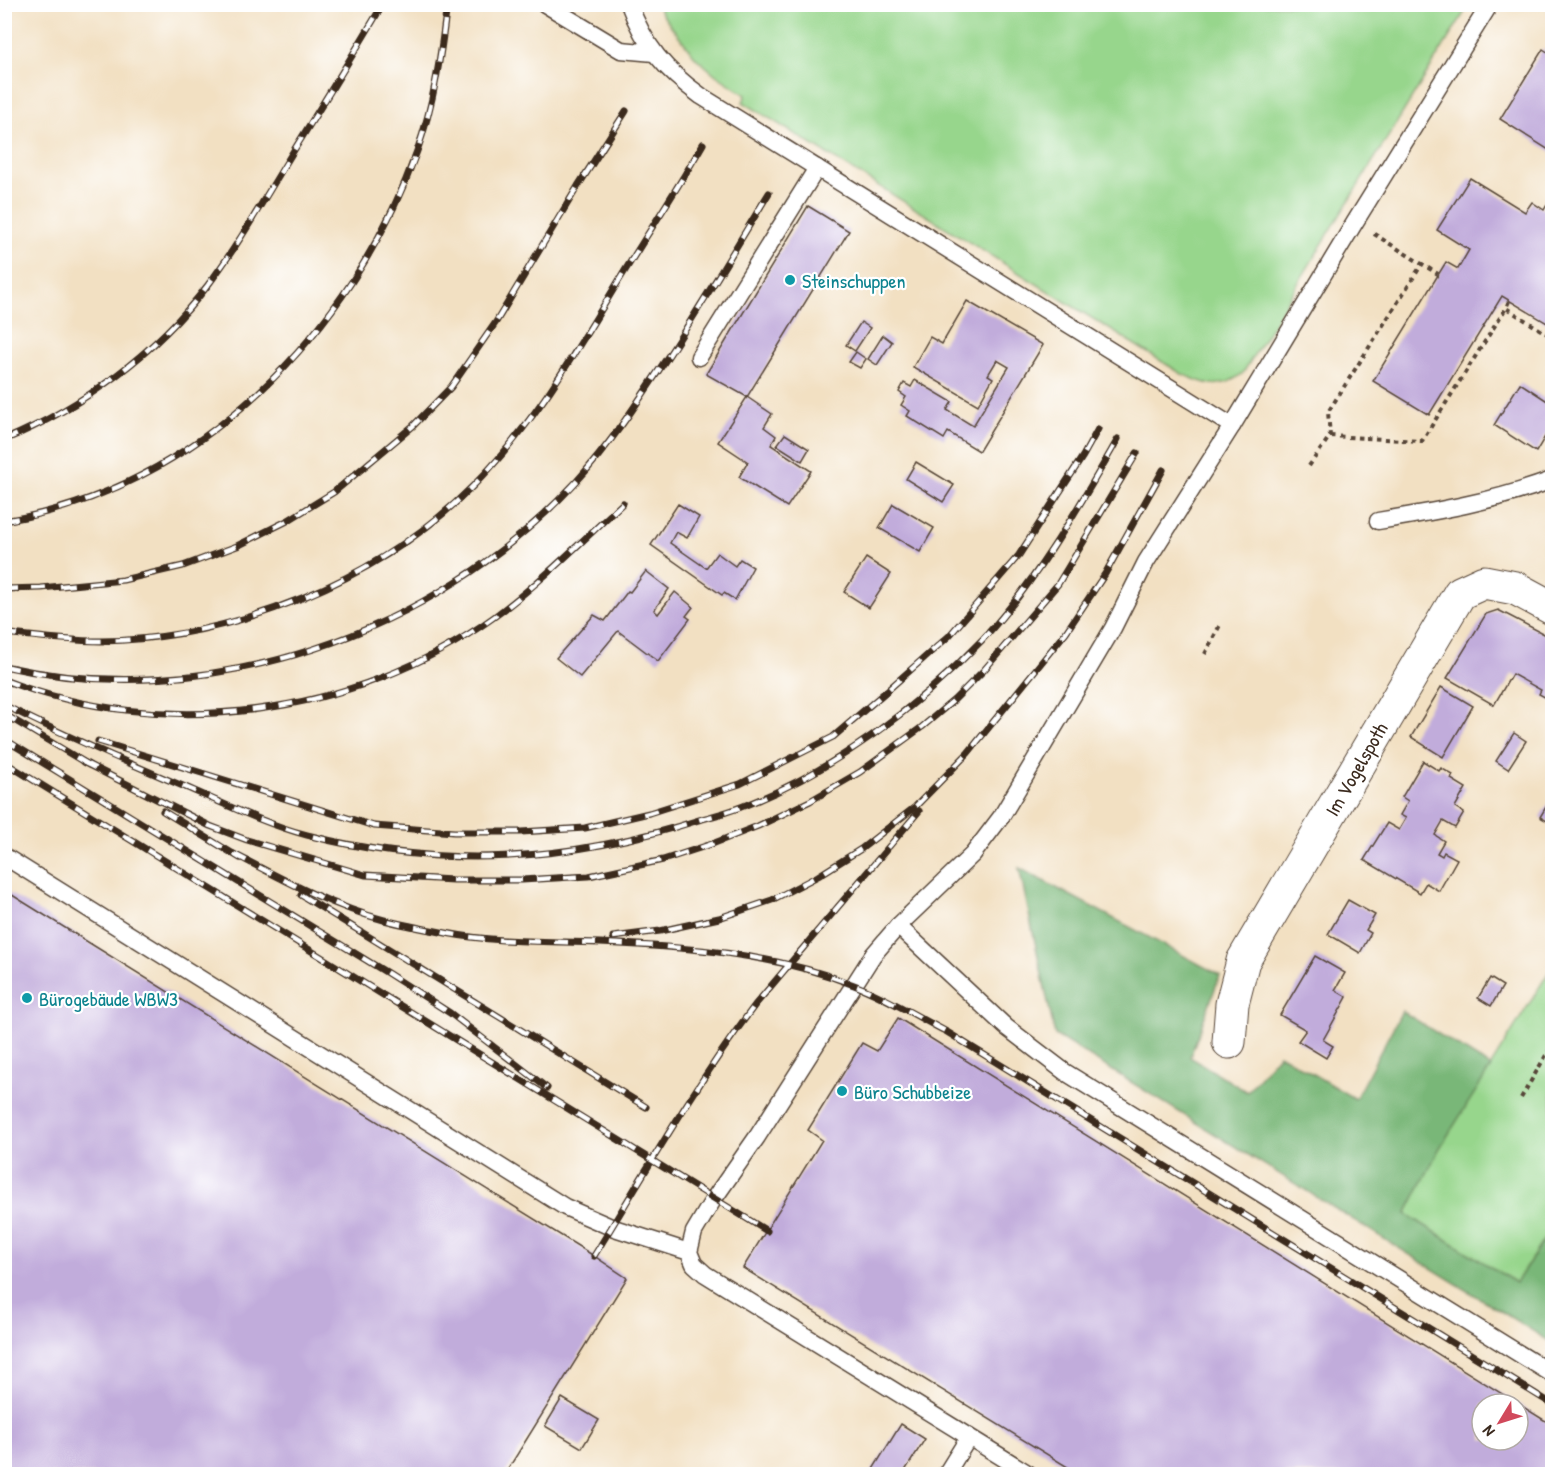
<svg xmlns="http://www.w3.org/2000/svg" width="1557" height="1479" viewBox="0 0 1557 1479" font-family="'Patrick Hand',sans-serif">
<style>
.green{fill:#97d68c;stroke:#698055;stroke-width:1.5}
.forest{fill:#79b778;stroke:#5a704b;stroke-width:1.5}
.building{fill:#c1acdb;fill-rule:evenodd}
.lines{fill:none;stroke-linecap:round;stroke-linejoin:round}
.service-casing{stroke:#564537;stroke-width:19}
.minor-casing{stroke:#564537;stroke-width:35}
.path{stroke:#564537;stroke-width:4;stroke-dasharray:4.5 4.5;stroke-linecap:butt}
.service{stroke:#fff;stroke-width:16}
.minor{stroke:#fff;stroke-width:33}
.rail-casing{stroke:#3b2a1e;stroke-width:7}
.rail{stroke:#fff;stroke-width:4.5;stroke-dasharray:14;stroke-linecap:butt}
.culture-dot{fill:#0f9aa8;stroke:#fff;stroke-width:2}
.labels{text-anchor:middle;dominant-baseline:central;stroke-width:4.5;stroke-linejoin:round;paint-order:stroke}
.culture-label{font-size:20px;fill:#0d838f;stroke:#fff;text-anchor:start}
.street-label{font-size:20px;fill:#3b2a1e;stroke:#fff}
</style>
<rect width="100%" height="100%" fill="#fff"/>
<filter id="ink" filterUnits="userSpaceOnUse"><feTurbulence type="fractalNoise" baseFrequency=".0167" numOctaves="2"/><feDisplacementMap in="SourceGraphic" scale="12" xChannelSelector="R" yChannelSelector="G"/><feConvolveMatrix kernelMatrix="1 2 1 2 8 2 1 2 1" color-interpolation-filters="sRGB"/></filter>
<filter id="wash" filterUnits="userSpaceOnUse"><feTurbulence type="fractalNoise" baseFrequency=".008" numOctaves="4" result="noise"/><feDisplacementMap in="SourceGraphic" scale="24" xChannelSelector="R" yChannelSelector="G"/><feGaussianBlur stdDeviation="1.35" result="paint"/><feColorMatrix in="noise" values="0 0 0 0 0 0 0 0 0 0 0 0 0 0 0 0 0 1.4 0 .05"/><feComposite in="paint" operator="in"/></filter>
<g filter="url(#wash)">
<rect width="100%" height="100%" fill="#f2e0c2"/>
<g class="green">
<path d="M 658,5 L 1469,5 L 1243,373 C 1221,391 1206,385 1182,374 L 743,102 L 746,95 L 716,75 L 696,58 L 661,13 Z"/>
<polygon points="1552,967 1552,1227 1516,1283 1406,1214 1439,1149"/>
</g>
<polygon class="forest" points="1019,868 1220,975 1190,1057 1247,1092 1279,1054 1355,1099 1402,1011 1491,1067 1439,1149 1406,1214 1516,1283 1552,1227 1552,1343 1055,1035"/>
<g id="blocks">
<g class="building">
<polygon points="1543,49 1552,55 1552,152 1500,119"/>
<polygon points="1470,178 1525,212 1532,202 1544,210 1552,196 1552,326 1502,296 1429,415 1373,381 1446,262 1458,269 1469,250 1437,230"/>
<polygon points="808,206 849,231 747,397 706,374"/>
<polygon points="967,301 1043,345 979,451 948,432 944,439 907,416 910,411 901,405 906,397 899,392 904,383 911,387 915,380 952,402 947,410 973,426 1009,367 997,360 988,375 993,378 978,405 913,367 930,337 942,344"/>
<polygon points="861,322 870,328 855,351 846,345"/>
<polygon points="883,335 892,342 877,365 868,359"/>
<polygon points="856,352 866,359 860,368 849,362"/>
<polygon points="1520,383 1552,404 1552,425 1536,452 1494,425"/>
<polygon points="747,397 772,414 764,427 776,436 771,445 811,471 787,507 739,477 748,462 718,442"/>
<polygon points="785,434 809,449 802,461 777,445"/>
<polygon points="916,462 954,485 943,502 906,479"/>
<polygon points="678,504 699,517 687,538 676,532 670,543 706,568 717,553 735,566 740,559 753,567 735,600 724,593 722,595 651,545"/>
<polygon points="893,504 934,528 920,552 879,528"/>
<polygon points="866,558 891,574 869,608 844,592"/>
<polygon points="646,571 669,589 654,610 658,614 675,592 693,607 686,616 690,619 658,661 618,631 580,677 556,658 594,615 605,621 628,591 630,592"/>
<polygon points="1498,610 1552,638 1552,701 1539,694 1541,690 1512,674 1494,705 1447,678 1486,614"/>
<polygon points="1441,687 1473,706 1443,757 1411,737"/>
<polygon points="1514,733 1526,741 1508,769 1496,761"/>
<polygon points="1423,761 1439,771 1441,768 1453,775 1451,779 1466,788 1455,807 1464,813 1455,828 1443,821 1435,835 1444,841 1437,853 1442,856 1444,852 1457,859 1439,891 1426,883 1420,893 1364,860 1387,823 1399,830 1406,818 1400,815 1408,801 1402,797"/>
<polygon points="1552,797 1552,824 1540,817"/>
<polygon points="4,890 594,1256 627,1278 505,1474 4,1474"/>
<polygon points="1348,900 1375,915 1366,930 1371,933 1360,953 1328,934"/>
<polygon points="1315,956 1345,973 1335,990 1347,997 1323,1040 1333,1046 1326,1058 1298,1041 1306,1030 1280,1015"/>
<polygon points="1490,978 1503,986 1491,1006 1478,998"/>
<path d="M 898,1018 L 1552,1425 L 1552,1474 L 1079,1474 L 743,1268 L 822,1140 L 808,1130 L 862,1043 L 877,1051 ZM 1482,1404 L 1518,1404 L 1518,1440 L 1482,1440 Z"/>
<polygon points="562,1398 599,1420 582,1448 545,1426"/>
<polygon points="901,1424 925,1439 903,1474 870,1474"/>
</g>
</g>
</g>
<g filter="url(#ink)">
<use href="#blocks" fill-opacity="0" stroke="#564537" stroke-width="1.5"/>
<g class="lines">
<g class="service-casing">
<g id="service">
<polyline points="545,4 621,50 654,53"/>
<path d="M 629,4 C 645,47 665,70 701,96 L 1232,426 L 1355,222 L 1490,4"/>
<polyline points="699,357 817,168"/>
<path d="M 1378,521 C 1438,511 1496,501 1552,480"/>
<polyline points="4,856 565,1207 611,1227 689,1252"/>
<polyline points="898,926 1006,1027 1065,1072 1552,1374"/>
<polyline points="946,1474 969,1437"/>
<polyline points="1029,1474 705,1274 694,1264 689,1252 694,1232 713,1200 757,1137 873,955 898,926 973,854 1001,817 1113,628 1146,562 1232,426"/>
</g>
</g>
<g class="minor-casing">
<polyline id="minor" points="1229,1042 1232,1004 1243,961 1460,593 1484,582 1515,588 1552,608"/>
</g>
<g class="path">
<polyline points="1374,234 1422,264"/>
<polyline points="1509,301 1506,308 1552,337"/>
<polyline points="1330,436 1422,441 1506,308"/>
<polyline points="1309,466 1330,436 1328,412 1422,264 1438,274"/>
<polyline points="1205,654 1220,625"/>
<polyline points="1521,1098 1552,1045"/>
</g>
<use href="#service" class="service"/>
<use href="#minor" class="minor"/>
<g class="rail-casing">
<g id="rail">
<path d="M 4,440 C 83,407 156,353 208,285 C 239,244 264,199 291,155 C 322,105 353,55 383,4"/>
<path d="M 4,521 C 198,490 353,331 417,151 C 434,104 441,54 447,4"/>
<polyline points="4,589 41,588 123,580 183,566 237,546 287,521 334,492 413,426 451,387 496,322 578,186 626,111"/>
<path d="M 4,633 C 37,637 69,641 101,641 C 234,639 380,580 473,486 C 533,426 574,354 618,282 C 646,236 676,191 703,144"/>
<path d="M 4,666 C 208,713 435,635 576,482 C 609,446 636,405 663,364 C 700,308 734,250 769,193"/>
<path d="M 4,680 C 164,742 355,717 494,617 C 540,583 581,542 623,503"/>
<path d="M 4,705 C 65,736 128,763 190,789 C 229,806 266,824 307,835 C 442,870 570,862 702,819 C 717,815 732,811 746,805 C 833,771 918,707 982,640 C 1037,581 1078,508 1118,439"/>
<polyline points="4,714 89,765"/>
<polyline points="4,739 389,974 450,1013 547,1088"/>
<polyline points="98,741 374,826 454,832 521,832 585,828 649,813 740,784 833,737 889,689 949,636 1019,555 1083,456 1098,429"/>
<polyline points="4,762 767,1231"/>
<polyline points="83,762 210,826 247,840 365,875 453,880 522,880 589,876 663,860 712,844 758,826 810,801 860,772 922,727 954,700 984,670 1058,584 1137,453"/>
<polyline points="163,811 240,858"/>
<path d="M 234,854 C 282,879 331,906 384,920 C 404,925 425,929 446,933 C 496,943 549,941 600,943 C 686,947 773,953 854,985 C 886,997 916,1016 947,1032 L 1552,1404"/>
<polyline points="301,895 646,1107"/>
<polyline points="613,937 660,931 719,918 772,900 818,876 861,849 915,807 968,753 1066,632 1105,574 1163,470"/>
<path d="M 594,1256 C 646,1171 695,1085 755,1005 L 919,811"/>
</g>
</g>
<use href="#rail" class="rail"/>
</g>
</g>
<g class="culture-dot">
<circle cx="790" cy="280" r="6"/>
<circle cx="27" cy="998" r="6"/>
<circle cx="842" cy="1091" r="6"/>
</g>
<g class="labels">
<g class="culture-label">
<text x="802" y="280">Steinschuppen</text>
<text x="39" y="998">Bürogebäude WBW3</text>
<text x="854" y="1091">Büro Schubbeize</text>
</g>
<g class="street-label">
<text transform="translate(1356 769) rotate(-60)">Im Vogelspoth</text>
</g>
</g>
<rect width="1557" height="1479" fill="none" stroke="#fff" stroke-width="24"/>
<g transform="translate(1500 1422) rotate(232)"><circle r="28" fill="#ffffff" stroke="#b1aaa5" stroke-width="1.5"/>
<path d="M0-4.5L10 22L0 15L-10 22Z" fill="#d1495b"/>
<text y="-9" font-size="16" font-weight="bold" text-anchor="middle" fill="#3b2a1e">N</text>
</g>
</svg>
